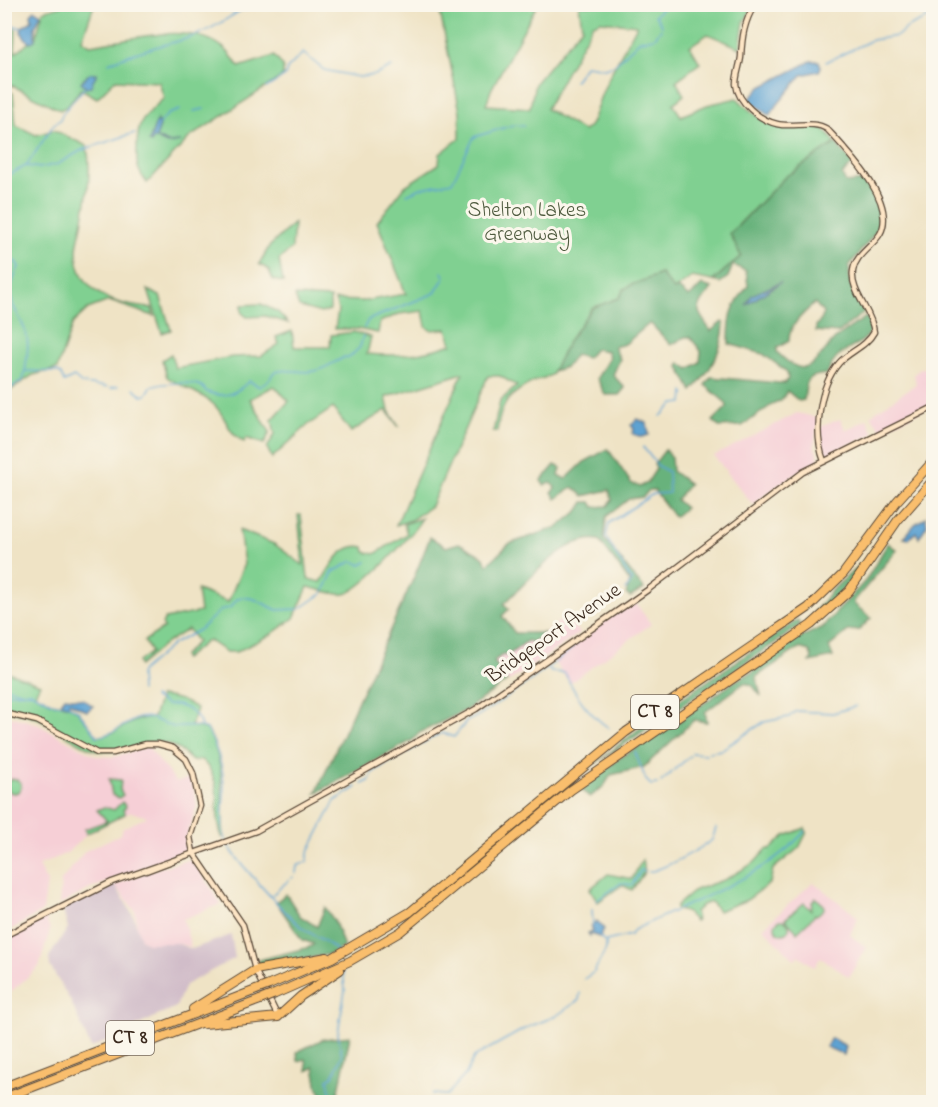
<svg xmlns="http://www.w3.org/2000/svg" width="938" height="1107" viewBox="0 0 938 1107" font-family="'Indie Flower',sans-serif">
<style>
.built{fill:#f6cfd6}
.industrial{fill:#d1bdc9}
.green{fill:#80d091;stroke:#5e7d58;stroke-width:1.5;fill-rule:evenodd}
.forest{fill:#68b27b;stroke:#526e4c;stroke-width:1.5}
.water{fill:#5da2d2;stroke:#4c6678;stroke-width:1.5}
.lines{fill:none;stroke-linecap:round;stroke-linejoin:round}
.stream{stroke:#5da2d2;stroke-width:1.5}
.secondary-casing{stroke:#564637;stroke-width:7}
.highway-casing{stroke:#564637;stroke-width:10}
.secondary{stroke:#fde5c5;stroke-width:4.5}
.highway{stroke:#f9be6d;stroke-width:8}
.highway-bridge-casing{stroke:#564637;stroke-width:10;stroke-linecap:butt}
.highway-bridge{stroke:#f9be6d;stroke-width:8}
.labels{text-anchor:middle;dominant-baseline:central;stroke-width:6;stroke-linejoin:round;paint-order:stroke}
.shield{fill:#fbf7ec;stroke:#75685c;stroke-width:1.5}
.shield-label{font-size:20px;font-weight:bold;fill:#3b2a1e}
.park-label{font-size:21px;fill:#505c40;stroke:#fbf7ec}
.street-label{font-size:21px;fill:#3b2a1e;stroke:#fbf7ec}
</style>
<rect width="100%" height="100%" fill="#fbf7ec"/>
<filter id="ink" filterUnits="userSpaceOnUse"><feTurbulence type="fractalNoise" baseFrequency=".0167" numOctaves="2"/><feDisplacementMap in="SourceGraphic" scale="12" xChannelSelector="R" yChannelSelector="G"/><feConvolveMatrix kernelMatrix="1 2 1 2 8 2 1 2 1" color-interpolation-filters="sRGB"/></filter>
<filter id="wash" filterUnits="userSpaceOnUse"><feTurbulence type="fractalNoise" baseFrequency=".008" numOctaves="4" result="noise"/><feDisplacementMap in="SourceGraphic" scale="24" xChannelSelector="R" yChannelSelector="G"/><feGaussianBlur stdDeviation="1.35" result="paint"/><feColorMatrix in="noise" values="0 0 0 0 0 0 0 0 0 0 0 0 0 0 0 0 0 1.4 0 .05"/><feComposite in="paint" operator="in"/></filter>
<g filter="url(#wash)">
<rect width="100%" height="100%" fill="#efe3c5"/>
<g class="built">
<polygon points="922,368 933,370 933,405 881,430 871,415 916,384 914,374"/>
<polygon points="797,413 819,418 814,445 819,460 778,485 753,505 714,456"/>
<polygon points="840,419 846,430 867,419 874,434 826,455 821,448 820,427"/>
<polygon points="634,601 651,624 570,683 551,658"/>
<polygon points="565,617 580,633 508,682 494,661 527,640 533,642"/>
<polygon points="5,715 35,723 96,756 114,757 148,747 176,782 191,778 197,805 188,833 189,849 92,888 59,905 61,881 85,851 121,834 123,828 147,817 131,812 86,835 67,853 38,866 47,882 43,911 5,933"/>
<polygon points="192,859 221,904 183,919 191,947 176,943 147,943 141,939 137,929 135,911 115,885 145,872"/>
<polygon points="813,882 858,917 850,935 866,947 849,977 820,957 815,967 798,955 795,960 763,928"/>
<polygon points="45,916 50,930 39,967 5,997 5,939"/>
</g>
<polygon class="industrial" points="115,885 133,915 141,939 147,943 176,943 192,949 231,935 235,958 185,985 176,1007 91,1048 71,1002 50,966 49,957 68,928 62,908"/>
<g class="green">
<path d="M 63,5 L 94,5 L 82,40 L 90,45 C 129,40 187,21 221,46 C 229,51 234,60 239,67 L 274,56 L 283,66 L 283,76 L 190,137 L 147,183 C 137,170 136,164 137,148 C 137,120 144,117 164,98 L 159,82 L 115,80 L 97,98 L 81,89 L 66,107 L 60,110 L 5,82 L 4,25 L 16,29 L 15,53 L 36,37 L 43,11 Z"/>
<path d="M 442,5 L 537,5 L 491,90 L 486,105 L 530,108 L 535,83 L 582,27 L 579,5 L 754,5 L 744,22 L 740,48 L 708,34 L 690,46 L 700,63 L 676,81 L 684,95 L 673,104 L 681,116 L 707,105 L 737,98 C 770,132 780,126 823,128 L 836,143 L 785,177 L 730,234 L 741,256 L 713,281 L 692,277 L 674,290 L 661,274 L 624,289 L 619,298 L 592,308 L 569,340 L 552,374 C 548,378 542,378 535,381 C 509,394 501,402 497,431 L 493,432 L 500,401 L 517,386 L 500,376 L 488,376 L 431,506 L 411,520 L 396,525 L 463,373 L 386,397 L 389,411 L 399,427 L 386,410 L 351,432 L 333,408 L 308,425 L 272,458 L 267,448 L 275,434 L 272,420 L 289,401 L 274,386 L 250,399 L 270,432 L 264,444 L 246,438 L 244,442 C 225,431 227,415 212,403 C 199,392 181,387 167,377 L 162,360 L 171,354 L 175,368 L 232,357 L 261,356 L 279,344 L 276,337 L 292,331 L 294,347 L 330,347 L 331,335 L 354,332 L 371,337 L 367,354 C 398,357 423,354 452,344 L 447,329 L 430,330 L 426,326 L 423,311 L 399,314 L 380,322 L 378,333 L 357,329 L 335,329 L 338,310 L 335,300 L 364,301 L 406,294 L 377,222 L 405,186 L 439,164 L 440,154 L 460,138 L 460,112 L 439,7 ZM 601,21 L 637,25 C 623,52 606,78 597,107 C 594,116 592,127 583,131 L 546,109 L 593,24 Z"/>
<path d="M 5,90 L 13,93 L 16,125 L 36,135 L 54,130 L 87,146 C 92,173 87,197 82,224 C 81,232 77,242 77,251 C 77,294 117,306 152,308 L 154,316 L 109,301 L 88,309 L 73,323 L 57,369 L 33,375 L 5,394 Z"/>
<polygon points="294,223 292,248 279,260 283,282 273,280 269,270 259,264 269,247"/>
<polygon points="148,290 160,296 171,330 162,333"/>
<polygon points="295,296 330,298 330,310 321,313 299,307"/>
<polygon points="261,304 278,312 288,323 265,316 247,317 242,313 242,305"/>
<path d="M 298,515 L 301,515 L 308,579 L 321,582 C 331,566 342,542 364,547 L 365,552 L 375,554 L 407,534 L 404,524 L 422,518 C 413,535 363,589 345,594 C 338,596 317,589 308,587 L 294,618 L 270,635 L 236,652 L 226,652 L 208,640 L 184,659 L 183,656 L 197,642 L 188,629 L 166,643 L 139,666 L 138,662 L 151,652 L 144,641 L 164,628 L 162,624 L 165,619 L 200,612 L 197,590 L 228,602 L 244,564 L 239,530 L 274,544 L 303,565 Z"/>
<path d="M 5,671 L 40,684 L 35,694 L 55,704 L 65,703 L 78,711 L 97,736 C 117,736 131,716 153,718 L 160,696 C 174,697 186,700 197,709 L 191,726 L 207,729 C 227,763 220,799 224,836 L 222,837 C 211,808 226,784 202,760 L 192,761 C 156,723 141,755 102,751 C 80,748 60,729 40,719 C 29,714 17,712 5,710 Z"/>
<polygon points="109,779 121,780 120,790 123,795 119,798 112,795"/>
<circle cx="14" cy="786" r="7"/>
<polygon points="122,802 126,807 123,810 125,814 86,834 85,829 107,821 97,810 104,807 114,810"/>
<polygon points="805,828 807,832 799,848 773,869 770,883 747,900 718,911 711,902 702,905 695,912 697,920 695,921 687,913 676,909 676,906 695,890 726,879 754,863 766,850 772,848 785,836"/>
<polygon points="642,860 645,871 632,890 622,885 598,902 590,889 608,874 632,879"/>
<polygon points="816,898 824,905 824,909 817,915 814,914 815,915 797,932 785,919 804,903 811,910 812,902"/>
<circle cx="782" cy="927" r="7"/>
</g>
<g class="forest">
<path d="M 836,143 L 853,164 L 842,175 L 846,183 L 864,181 L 879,203 L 879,228 L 849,266 L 850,284 L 864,312 L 838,333 L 816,331 L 816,326 L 822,319 L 823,313 L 815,303 C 805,312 788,326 789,341 L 777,348 L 777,352 C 808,384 814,361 835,339 C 844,331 856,324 866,317 C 881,337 855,344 841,354 C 834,360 830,366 827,374 C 803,376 807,382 804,400 L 799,401 L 787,391 L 781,401 L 776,402 L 742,426 L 719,427 L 713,421 L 727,407 L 726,403 L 705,385 L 711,377 L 780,383 L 785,383 L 788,379 L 787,372 L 763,354 L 729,344 C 729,317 730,308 748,286 L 746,271 L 733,265 L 728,277 L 720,283 L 713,281 L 741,256 L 730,234 L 785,177 Z"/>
<path d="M 661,274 L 674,290 L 678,288 L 689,297 L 702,285 L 712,288 C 695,312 694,307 711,331 L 722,322 L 724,324 C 723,350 710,372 692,391 L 679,367 L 680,363 L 689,369 L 700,362 L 701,351 L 690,337 L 685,337 L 671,345 L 650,323 L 625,344 L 614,347 L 620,359 L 613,375 L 625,388 L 619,395 L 605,395 L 597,378 L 609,358 L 607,351 L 595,349 L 587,358 L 575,355 L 566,367 L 553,371 L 569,340 L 592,308 L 619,298 L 624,289 L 631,285 Z"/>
<path d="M 608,449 L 631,483 L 640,487 L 647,483 L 656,469 L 654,464 L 665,450 L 671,457 L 672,471 L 689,484 L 676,500 L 685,508 L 674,517 L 654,490 L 649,490 L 643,497 L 629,499 L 606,517 L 604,539 L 644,589 L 630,597 L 626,594 L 630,582 L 599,540 C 566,534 527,582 504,604 L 509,609 L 502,616 L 515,633 L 545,633 L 533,642 L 527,641 L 507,656 L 504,654 L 494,661 L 507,681 L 466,710 L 419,733 L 413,740 L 316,793 L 415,575 L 430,537 L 446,547 L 459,543 L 484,557 L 487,565 L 509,544 L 558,527 L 579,510 L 584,502 L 591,502 L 594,507 L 608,506 L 612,500 L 609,490 L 584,496 L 573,487 L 556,499 L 552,492 L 555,488 L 552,483 L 544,485 L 541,481 L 555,465 L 561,468 L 559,476 L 566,479 L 584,462 Z"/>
<polygon points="888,543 897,550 854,601 854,604 871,618 859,630 848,631 829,647 833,657 810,662 812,657 809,651 799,648 756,677 761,696 752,685 744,683 705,712 707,722 694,720 644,767 611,775 604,786 590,797 581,790 621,757 672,726 737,680 751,673 795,640 823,627 866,580"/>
<path d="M 862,563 C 857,575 824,614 813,614 L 832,590 Z"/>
<polygon points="798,620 800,625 794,630 595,764 651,719"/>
<polygon points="286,894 300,916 317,927 325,907 335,922 344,947 330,954 262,967 258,964 258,960 310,947 314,944 302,940 276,902"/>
<polygon points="350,1036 338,1095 334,1097 335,1102 321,1102 321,1093 318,1089 314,1067 307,1071 306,1059 298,1061 297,1052 323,1039"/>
</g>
<g class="water">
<polygon points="35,10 41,14 35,27 35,40 29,43 21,32 22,27 32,21 31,14"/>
<polygon points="811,61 819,61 821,67 819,71 802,75 769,115 749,100 761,87"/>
<polygon points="90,73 97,73 91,86 86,88 81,82"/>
<polygon points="157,120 160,126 156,138 168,143 180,142 167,144 154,138 151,143 149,142"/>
<polygon points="781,282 746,305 752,295"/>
<polygon points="637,419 647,423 649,435 642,437 633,434 634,429 631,425"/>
<polygon points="926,517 927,525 919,538 916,532 909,539 904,538 915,524"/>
<polygon points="65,697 83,699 93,706 87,711 69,702 68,706 60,703"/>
<polygon points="597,921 604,929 599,937 591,934 590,936 588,933 593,931 591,926"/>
<polygon points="831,1038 846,1046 844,1055 826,1047"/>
</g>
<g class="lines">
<g class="stream">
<polyline points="4,10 7,4"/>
<polyline points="4,22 21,28"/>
<polyline points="662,26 655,15 667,4"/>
<polyline points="655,37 661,29"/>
<polyline points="826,62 872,40 897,36 908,27 934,15"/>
<path d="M 109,63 C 134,51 159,47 185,39 C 206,33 225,20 243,9 L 246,10"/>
<polyline points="574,81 586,65 605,68 614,65 640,40 654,38"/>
<polyline points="266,88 285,76 287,69 303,53 324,70 359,77 375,75 392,67"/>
<polyline points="194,111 204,109"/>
<polyline points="158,125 168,114 180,110"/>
<polyline points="516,125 524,126"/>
<path d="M 27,165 L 54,124 L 60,120 C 61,112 79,95 85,87"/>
<polyline points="4,177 26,166 40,168 58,164 82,150 135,133"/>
<path d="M 4,180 C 10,189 9,200 4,209"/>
<polyline points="407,194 421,188 452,182 474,137 513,125"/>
<path d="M 4,257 L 16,262 L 19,267 C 1,302 15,302 26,333 C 30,345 26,368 23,380 L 4,392"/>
<polyline points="442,272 444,276"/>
<polyline points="364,328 368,320 435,293 444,278"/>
<polyline points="26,371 57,372 61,374 64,382 74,377 82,384 107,387"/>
<polyline points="111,388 118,386"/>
<path d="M 134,388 L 142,396 L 146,395 L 151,387 C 161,383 191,381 201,386 C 204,387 205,391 207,392 C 225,399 237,393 249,381 L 260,387 L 270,379 L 273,373 C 285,367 300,374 315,371 C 325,369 336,361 345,357 L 349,358 L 360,347 L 363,336"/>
<polyline points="661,416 674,404 683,403 684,392 685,395"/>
<polyline points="625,590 632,582 606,537 609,523 653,494 669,493 668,472 657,465 643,447"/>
<polyline points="592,616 602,600 618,597"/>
<path d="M 548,668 L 551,672 L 565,673 C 575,695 588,714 609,728"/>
<polyline points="4,687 23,692"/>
<polyline points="141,691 140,674 143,670 173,644 199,630 221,610 231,607 236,600 243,597 254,599 277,610 300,609 323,593 333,572 353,561 361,565 367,562"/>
<polyline points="4,693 31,692 55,704 61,704"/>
<path d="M 153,697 L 167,705 C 181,703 197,711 201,726"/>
<path d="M 68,705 L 78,711 L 97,736 C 112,736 125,723 139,718 C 154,714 162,726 175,727 C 186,728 196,724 207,729 C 217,747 224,769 224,790 C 224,805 220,820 224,836 C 228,854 288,916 304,929 C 315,937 329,941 338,952"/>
<polyline points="635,752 646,780 651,785 657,784"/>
<polyline points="709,752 721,750 764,722 789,717 796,711 833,713 856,706"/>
<polyline points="692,753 706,754"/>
<polyline points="661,782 690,756"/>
<path d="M 362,784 L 369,781 L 373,772 L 433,737 L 442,733 L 454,737 L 467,721 C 480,717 571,654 577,642"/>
<path d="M 649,872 C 666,868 700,849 712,840 L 716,828"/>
<polyline points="296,873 297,866 308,861 308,853 335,801 357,787"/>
<polyline points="292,878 293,877"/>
<polyline points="273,894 289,880"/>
<polyline points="596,901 621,883 632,885 641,870 645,871"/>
<polyline points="592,909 593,925"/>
<polyline points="598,934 605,942"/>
<path d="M 584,979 L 594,972 L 606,949 L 606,941 L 631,935 L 634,930 C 689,902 765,878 805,831"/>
<polyline points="432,1094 447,1095 466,1074 474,1057 526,1028 556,1016 579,1000 580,993"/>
<polyline points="336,1102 330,1091 328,1079 333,1076 342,1056 338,1033 345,990 343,971"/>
</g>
</g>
</g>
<g filter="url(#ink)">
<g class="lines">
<g class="secondary-casing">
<g id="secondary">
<path d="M 755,4 C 744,22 742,37 741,57 C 740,66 736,75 736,84 C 738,103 760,120 777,124 C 793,128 813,120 827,129 C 847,151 898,202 880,234 C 872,247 855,255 853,271 C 850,292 872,311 874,332 C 866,347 850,351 839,363 C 819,386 813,433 824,461"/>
<polyline points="4,713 37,721 97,753 113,753 146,744 158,744 173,748 186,759 193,773 200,806 190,837 193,852 243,925 255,970 278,1017"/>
<polyline points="146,871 175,860"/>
<polyline points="4,936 112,882 256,831 476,709 649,589 803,472 934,407"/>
</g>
</g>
<g class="highway-casing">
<g id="highway">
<polyline points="269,985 332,958 410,912 626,732 808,608 843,574 897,501 934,460"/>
<polyline points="275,994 350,961 400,932 571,790 811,625 849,591 898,520 934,479"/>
<polyline points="193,1009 255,970 327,957"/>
<polyline points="204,1024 278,1017 301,996 340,970"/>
<polyline points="4,1087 256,990"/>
<polyline points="4,1098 260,1000"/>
</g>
</g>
<use href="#secondary" class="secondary"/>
<use href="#highway" class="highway"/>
<g class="highway-bridge-casing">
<g id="highway-bridge">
<polyline points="256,990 269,985"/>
<polyline points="260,1000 275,994"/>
</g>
</g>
<use href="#highway-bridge" class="highway-bridge"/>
</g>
</g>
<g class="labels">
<g class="shield">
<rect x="631" y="695" width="48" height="34" rx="4.5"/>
<rect x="106" y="1021" width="48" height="34" rx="4.5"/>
</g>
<g class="shield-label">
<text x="655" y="712">CT 8</text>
<text x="130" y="1038">CT 8</text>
</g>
<g class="park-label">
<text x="527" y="211">Shelton Lakes<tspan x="527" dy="24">Greenway</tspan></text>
</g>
<g class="street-label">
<text transform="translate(554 634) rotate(-35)">Bridgeport Avenue</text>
</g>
</g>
<rect width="938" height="1107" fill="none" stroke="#fbf7ec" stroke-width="24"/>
</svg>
